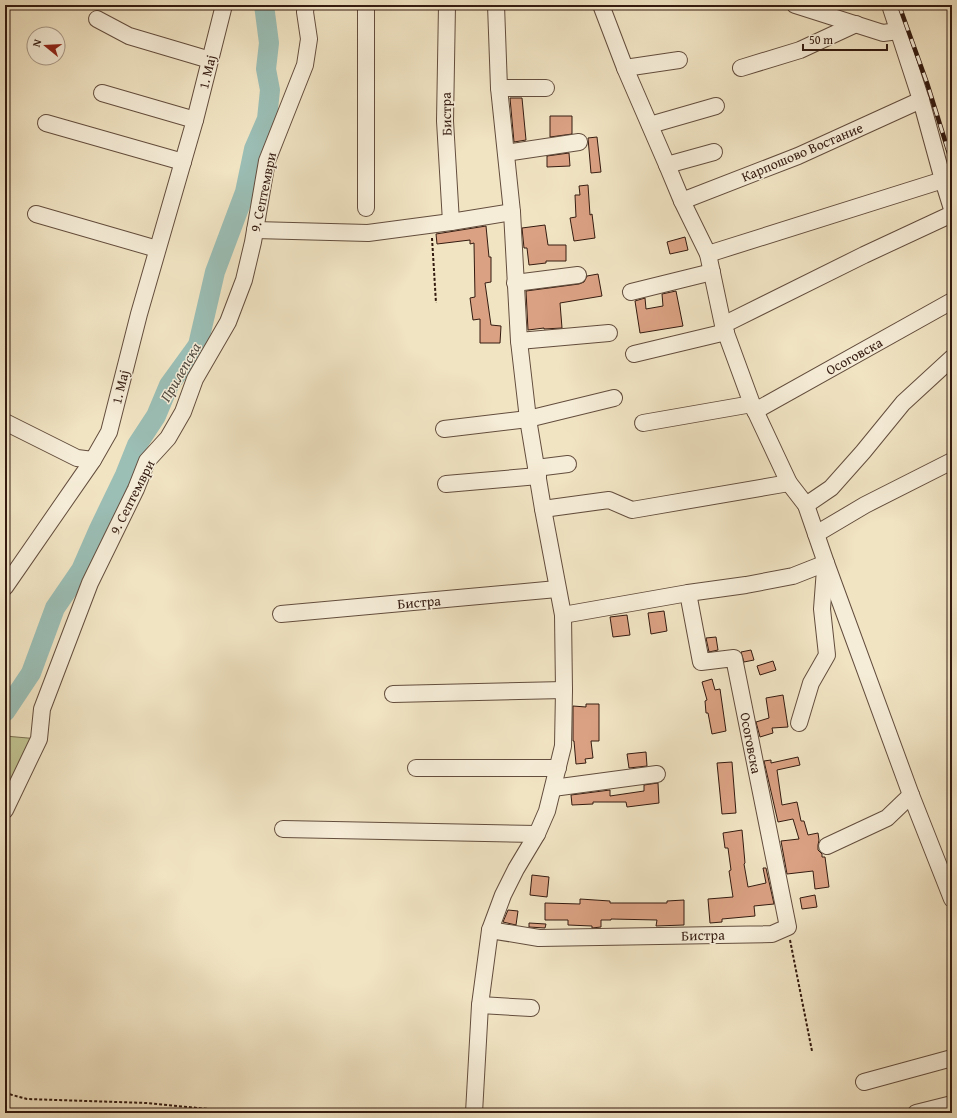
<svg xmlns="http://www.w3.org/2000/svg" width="957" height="1118" viewBox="0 0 957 1118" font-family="'Gentium Book Plus',serif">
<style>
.green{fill:#c0c290;stroke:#7a6e50}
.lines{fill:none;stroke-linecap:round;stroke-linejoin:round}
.river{stroke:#9bbeb5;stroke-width:20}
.building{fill:#daa182;stroke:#341b10}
.minor-casing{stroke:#634d3d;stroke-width:18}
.path{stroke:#341b10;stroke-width:2;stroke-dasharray:3 2;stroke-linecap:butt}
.minor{stroke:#f6edd8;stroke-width:16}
.rail-casing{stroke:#341b10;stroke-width:4.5}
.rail{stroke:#f6edd8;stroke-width:3;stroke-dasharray:9;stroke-linecap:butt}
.labels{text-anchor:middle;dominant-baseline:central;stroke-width:3;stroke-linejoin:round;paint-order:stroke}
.street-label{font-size:14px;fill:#341b10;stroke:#f6edd8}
.water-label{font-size:15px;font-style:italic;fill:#534c42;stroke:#f6edd8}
</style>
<rect width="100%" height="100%" fill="#f1e4c3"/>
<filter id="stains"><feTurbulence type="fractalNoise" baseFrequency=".005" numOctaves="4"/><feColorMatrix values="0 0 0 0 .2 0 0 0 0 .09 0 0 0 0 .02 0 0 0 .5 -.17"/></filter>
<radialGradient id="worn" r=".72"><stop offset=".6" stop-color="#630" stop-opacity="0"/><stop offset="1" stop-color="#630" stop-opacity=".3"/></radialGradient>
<polygon class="green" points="5,736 39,739 5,810"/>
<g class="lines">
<polyline class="river" points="5,712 31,673 55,608 81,570 99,529 125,475 137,445 156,416 169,385 198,345 215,272 245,192 254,149 267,119 270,90 266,69 269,43 264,5"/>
</g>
<g class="building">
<polygon points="510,98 522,98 526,140 514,142"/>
<polygon points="550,116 572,116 572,134 550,137"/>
<polygon points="597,137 601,172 591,173 588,138"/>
<polygon points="569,153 570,166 547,167 547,156"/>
<polygon points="588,185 590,215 592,214 595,238 574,241 570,218 576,217 575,195 580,195 579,186"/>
<polygon points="545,225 548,245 566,245 566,261 546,261 546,263 529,265 527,248 524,248 522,228"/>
<polygon points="486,226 489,257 491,257 491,282 485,283 491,325 501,326 500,343 480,343 480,319 473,320 470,298 475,297 474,243 470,244 470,240 437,244 436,234"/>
<polygon points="685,237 688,250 670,254 667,242"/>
<polygon points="598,274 602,296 560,303 562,328 544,329 544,328 528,330 526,291 579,284 584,282 587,276"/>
<polygon points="676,291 683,326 640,333 635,301 645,298 646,309 663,306 662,294"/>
<polygon points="664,611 667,631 651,634 648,613"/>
<polygon points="627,615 630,635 613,637 610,617"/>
<polygon points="716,637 718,650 709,652 706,638"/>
<polygon points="751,650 754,660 744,662 741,652"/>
<polygon points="773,661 776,670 760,675 757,666"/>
<polygon points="712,679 715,690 720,689 726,731 712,734 708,713 706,713 705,701 707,700 702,682"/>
<polygon points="783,695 788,727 772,728 773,733 760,737 756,722 769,718 766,698"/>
<polygon points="586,704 599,704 599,741 591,741 593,758 585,759 586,763 576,764 574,741 573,741 573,706 586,707"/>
<polygon points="646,752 647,766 629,768 627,754"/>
<polygon points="798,757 800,765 777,770 782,805 797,802 801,821 804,821 808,835 818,833 819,840 818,845 818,850 822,854 822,857 825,857 829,887 815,889 813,871 787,874 781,841 799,839 793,819 778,822 764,761 771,760 771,763"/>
<polygon points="732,762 736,813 722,814 717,763"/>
<polygon points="658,783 659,803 627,807 626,802 593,802 593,804 572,805 571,795 610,790 610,796 644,791 644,785"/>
<polygon points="742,830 745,863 744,864 748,887 766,883 763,868 766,868 774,904 754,906 755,916 722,919 722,922 710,923 708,899 733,897 729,871 731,870 728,848 725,848 723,833"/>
<polygon points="532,875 549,877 547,897 530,895"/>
<polygon points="815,895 817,907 802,909 800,898"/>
<polygon points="580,899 610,901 610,903 667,903 667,901 684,900 684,925 656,926 657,920 611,919 611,920 601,920 601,927 592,928 592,926 568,925 568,920 545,920 545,903 580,904"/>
<polygon points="508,910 518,911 516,925 503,922"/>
<polygon points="529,923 546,924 545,928 529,927"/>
</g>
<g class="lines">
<g class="minor-casing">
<g id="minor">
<polyline points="447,5 445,121 451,222"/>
<polyline points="601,5 625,68 667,165 682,201 708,254 723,325 752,404 789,483 806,505 826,563 911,795 952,899"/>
<polyline points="795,5 883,33 898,31"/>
<polyline points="890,5 921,100 943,180 952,209"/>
<polyline points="97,19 129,36 210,60"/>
<polyline points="625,68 679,60"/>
<polyline points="741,68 800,50 856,24"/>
<polyline points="499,88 546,88"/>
<polyline points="102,93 195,120"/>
<polyline points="46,123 183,162"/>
<polyline points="650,125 716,106"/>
<polyline points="506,153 579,142"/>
<polyline points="667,165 714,152"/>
<polyline points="682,201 798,156 921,100"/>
<polyline points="366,208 366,5"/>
<polyline points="36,214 157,249"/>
<polyline points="255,230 368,233 451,222 512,212"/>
<polyline points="708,254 943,180"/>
<polyline points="515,283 578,275"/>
<polyline points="631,292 712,272"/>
<polyline points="723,325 864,255 952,214"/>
<polyline points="519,341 609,333"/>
<polyline points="634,354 726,332"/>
<polyline points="755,411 952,301"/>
<polyline points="5,422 77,458 93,460"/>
<polyline points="643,423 752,404"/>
<polyline points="444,429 528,419 614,398"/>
<polyline points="536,468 568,464"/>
<polyline points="446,484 538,476"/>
<polyline points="806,505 831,488 863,452 903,403 952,358"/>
<polyline points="543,509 609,500 632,510 789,483"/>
<polyline points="816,534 865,505 952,461"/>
<polyline points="5,587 93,460 109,432 139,314 195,120 224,5"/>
<polyline points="281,614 557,589"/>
<polyline points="563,615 688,593 746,585 793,576 826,563"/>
<polyline points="393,694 564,690"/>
<polyline points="799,723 811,683 827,655 822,609 825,569"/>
<polyline points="416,768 558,768"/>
<polyline points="553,788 657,774"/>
<polyline points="5,810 39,739 42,709 90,583 136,489 147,461 168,438 183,412 195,379 228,322 244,280 253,242 267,161 305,65 309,39 305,12 306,5"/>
<polyline points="283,829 537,834"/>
<polyline points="827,846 887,818 911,795"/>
<polyline points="490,930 539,938 772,934 788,927 734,658 701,662 688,593"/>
<polyline points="480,1005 531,1008"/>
<polyline points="864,1082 952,1058"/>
<polyline points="474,1113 480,1005 490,930 503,895 516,869 537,834 547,811 563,746 564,690 563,615 543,509 528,419 519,341 512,212 499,88 496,5"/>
<polyline points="916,1113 952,1104"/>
</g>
</g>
<g class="path">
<polyline points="432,238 436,303"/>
<polyline points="790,940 812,1051"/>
<polyline points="5,1093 27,1099 147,1103 249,1113"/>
</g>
<use href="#minor" class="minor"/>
<g class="rail-casing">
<polyline id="rail" points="899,5 927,83 952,163"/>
</g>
<use href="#rail" class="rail"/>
</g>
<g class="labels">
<g class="street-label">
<text transform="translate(207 72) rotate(-76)">1. Мај</text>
<text transform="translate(446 114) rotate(-91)">Бистра</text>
<text transform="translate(802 152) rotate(-23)">Карпошово Востание</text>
<text transform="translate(263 192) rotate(-78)">9. Септември</text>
<text transform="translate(854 356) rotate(-29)">Осоговска</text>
<text transform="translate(120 387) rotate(-76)">1. Мај</text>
<text transform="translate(132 497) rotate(-63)">9. Септември</text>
<text transform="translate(419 602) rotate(-5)">Бистра</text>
<text transform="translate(751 743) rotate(79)">Осоговска</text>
<text transform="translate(703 935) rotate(-1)">Бистра</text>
</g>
<g class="water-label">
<text transform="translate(180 372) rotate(-60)">Прилепска</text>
</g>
</g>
<rect width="957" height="1118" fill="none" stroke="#f1e4c3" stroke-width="20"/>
<rect x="6" y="6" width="945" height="1106" fill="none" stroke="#341b10" stroke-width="2"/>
<rect x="10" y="10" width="937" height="1098" fill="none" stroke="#341b10"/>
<g transform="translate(46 46) rotate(288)"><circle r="19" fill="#f6edd8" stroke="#a89988"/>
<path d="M0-3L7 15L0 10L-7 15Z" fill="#8f2418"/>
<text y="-6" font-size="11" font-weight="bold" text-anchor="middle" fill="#341b10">N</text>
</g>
<path d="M803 44v6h84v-6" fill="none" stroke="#341b10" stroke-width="2"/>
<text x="809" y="44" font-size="12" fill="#341b10" stroke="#f6edd8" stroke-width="3" paint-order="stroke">50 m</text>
<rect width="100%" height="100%" filter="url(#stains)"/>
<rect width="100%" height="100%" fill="url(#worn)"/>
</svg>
